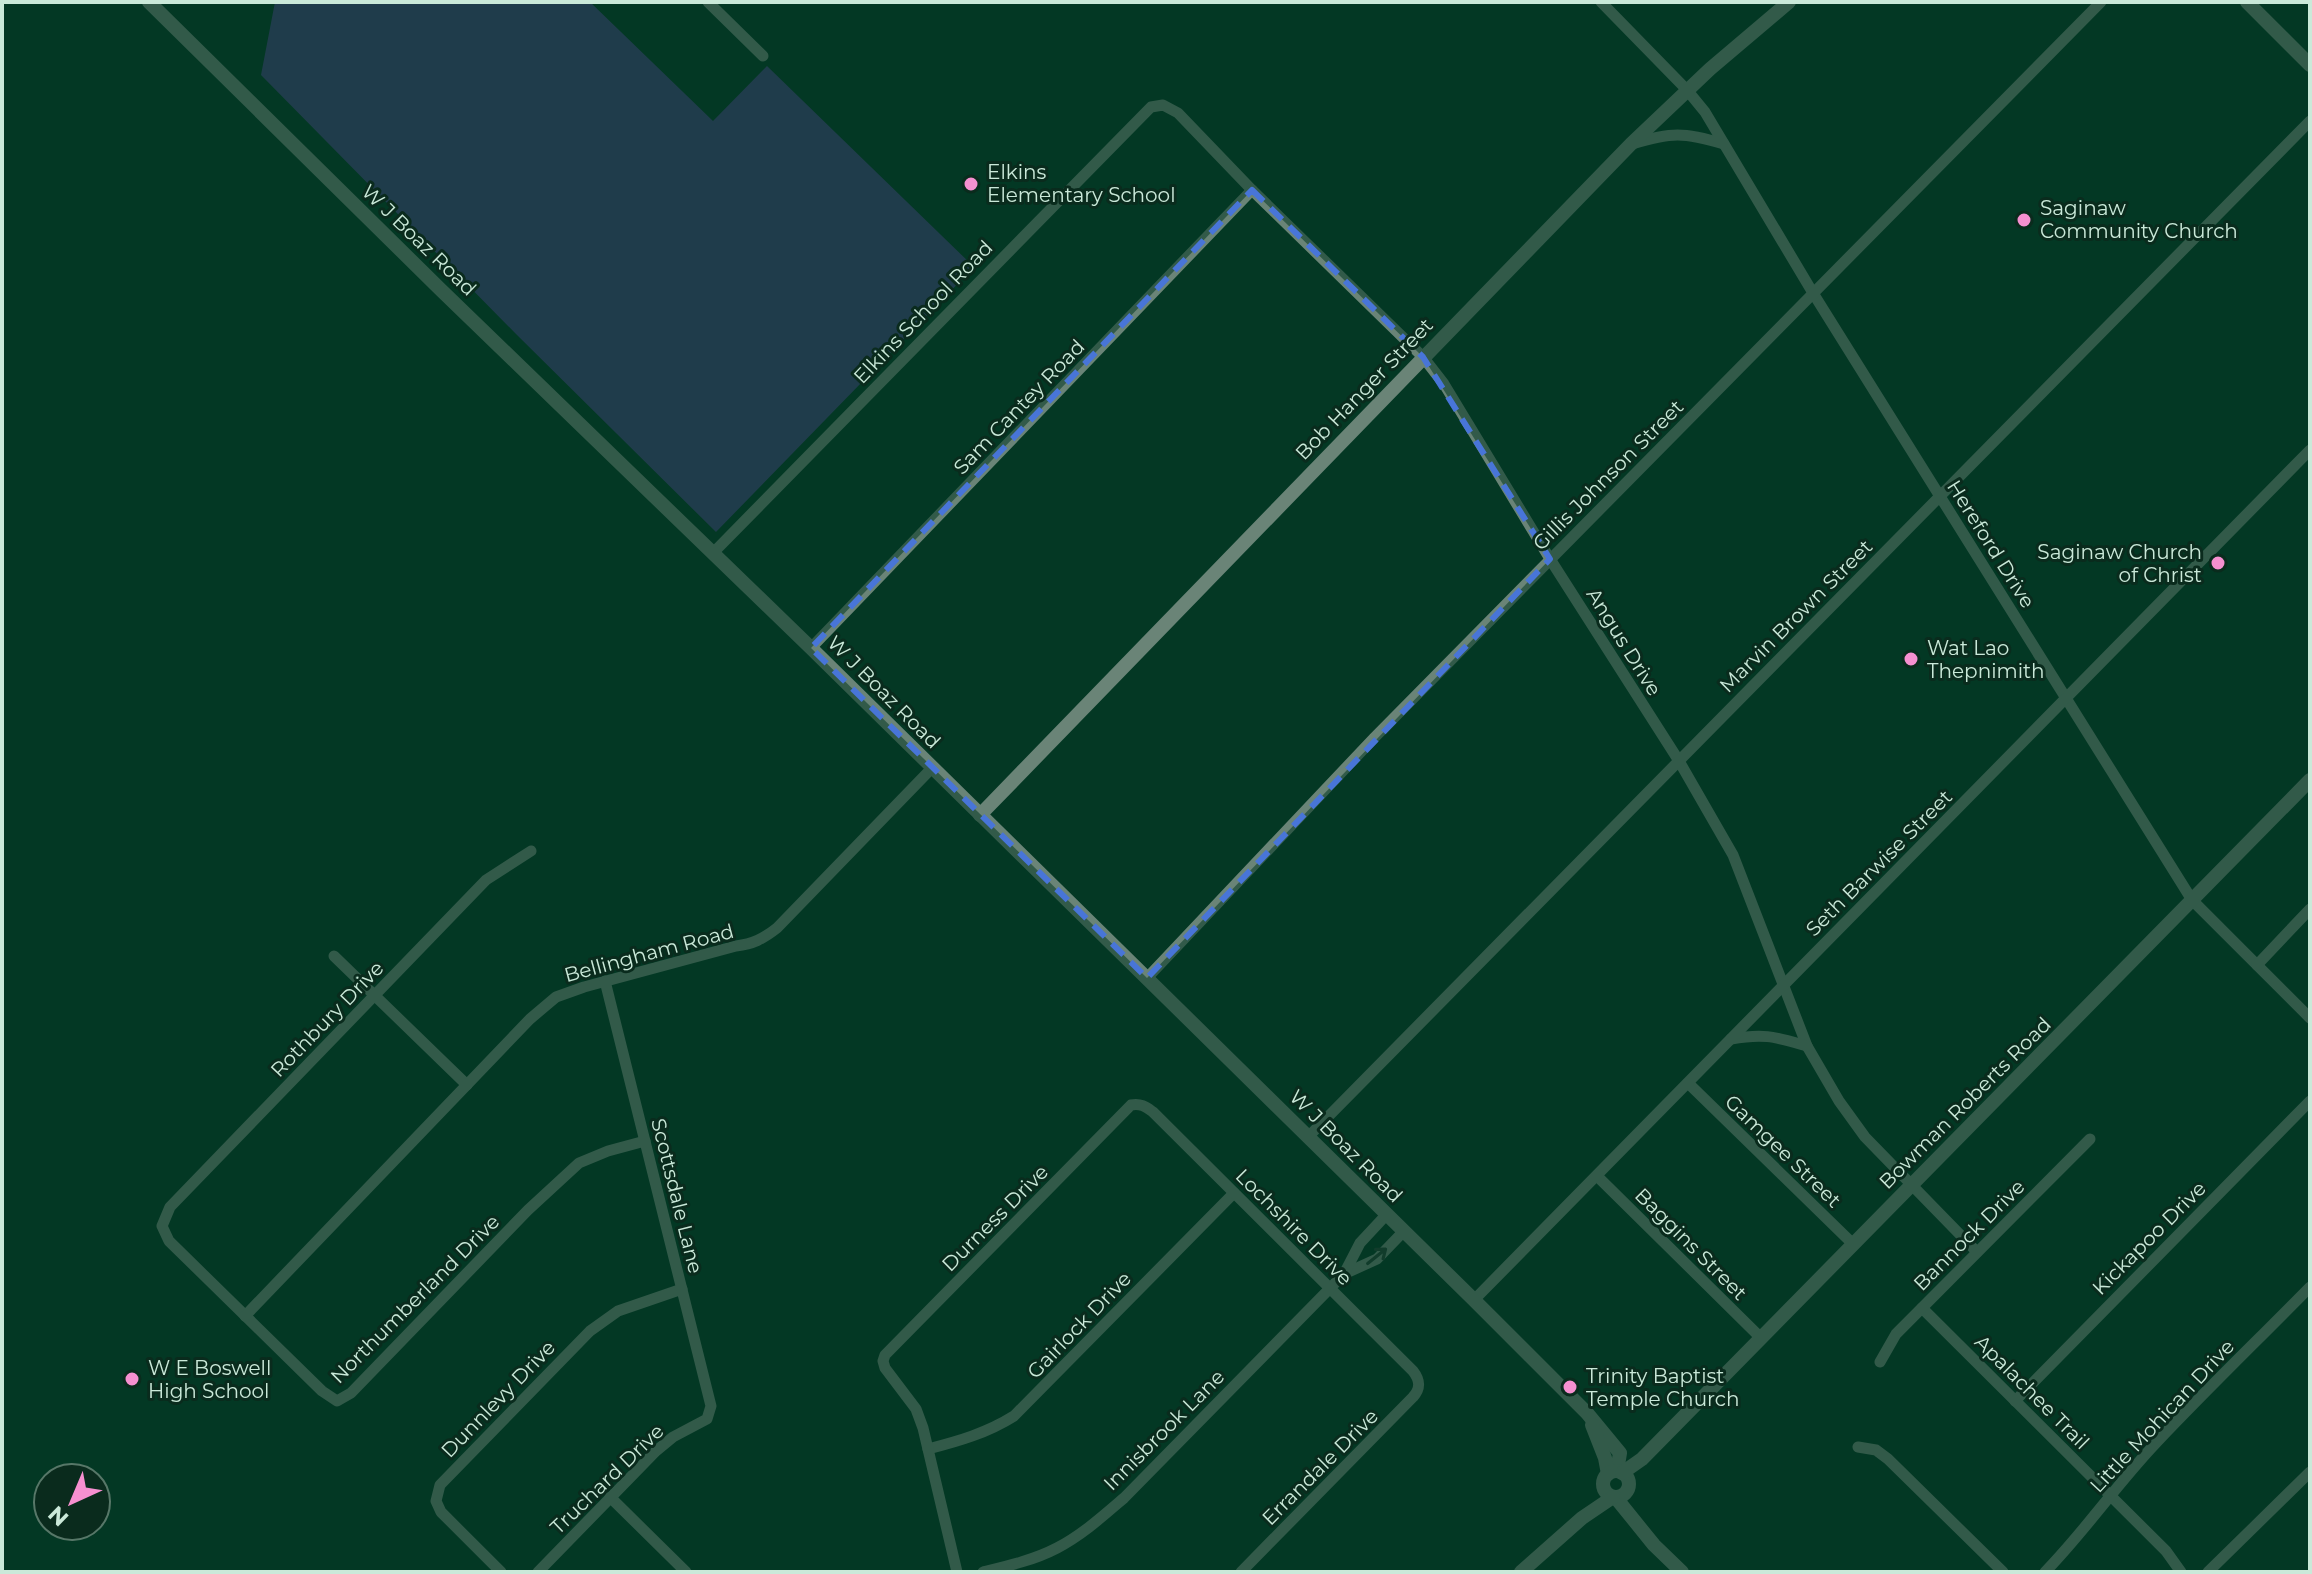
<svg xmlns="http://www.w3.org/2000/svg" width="2312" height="1574" viewBox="0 0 2312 1574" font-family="Montserrat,sans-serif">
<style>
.green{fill:#42417a}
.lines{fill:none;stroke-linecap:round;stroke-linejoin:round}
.minor{stroke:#6a8477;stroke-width:11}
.tertiary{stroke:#6a8477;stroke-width:14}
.oneway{stroke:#224134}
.marked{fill:none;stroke:#4875d8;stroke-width:6;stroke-dasharray:16 10;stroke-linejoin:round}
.poi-dot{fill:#f690d0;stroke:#0a2b1d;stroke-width:3}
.labels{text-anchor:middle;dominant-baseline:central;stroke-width:6;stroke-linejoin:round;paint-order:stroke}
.poi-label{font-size:20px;fill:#cae9d9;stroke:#0a2b1d;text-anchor:start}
.street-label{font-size:20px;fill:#cae9d9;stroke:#0a2b1d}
</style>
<rect width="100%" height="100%" fill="#043824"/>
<polygon class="green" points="275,2 590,2 713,121 767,66 974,267 716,532 516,334 261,75"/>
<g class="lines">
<g class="minor">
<polyline points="708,2 763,56"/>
<polyline points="1601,2 1687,90 1705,112 1813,293 2192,900 2310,1018"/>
<path d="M 1632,144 C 1671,132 1684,132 1724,144"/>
<polyline points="713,553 1151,107 1163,105 1178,113 1252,190 1423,357 1444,384 1550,559 1679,761 1733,855 1807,1046 1839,1101 1865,1137 1977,1252"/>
<polyline points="811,648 1252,190"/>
<polyline points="531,851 486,880 170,1207 162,1226 169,1241 322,1391 337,1401 351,1393 528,1210 579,1163 608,1151 645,1141"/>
<polyline points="334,956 467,1085"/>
<polyline points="2257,965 2310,909"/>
<polyline points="1147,978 1374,738 2101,2"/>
<path d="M 1731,1039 C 1765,1033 1775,1037 1807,1046"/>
<polyline points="1688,1083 1853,1244"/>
<polyline points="1308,1137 2310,121"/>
<polyline points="1597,1176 1761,1338"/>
<polyline points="1344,1274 1377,1259 1404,1231"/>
<polyline points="1474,1300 2310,450"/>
<polyline points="1922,1308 2166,1551 2181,1572"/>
<path d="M 245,1316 L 530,1019 L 556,997 L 584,987 L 736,946 C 753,944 763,939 777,928 L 932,768"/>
<polyline points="1880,1362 1896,1334 2090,1139"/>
<polyline points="2015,1401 2310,1101"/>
<polyline points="1858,1447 1876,1450 1888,1459 2003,1572"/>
<path d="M 928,1449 C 959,1441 987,1433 1014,1416 L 1234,1193"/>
<polyline points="610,1497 686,1572"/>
<polyline points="501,1572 441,1512 436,1501 440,1485 590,1331 618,1311 682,1289"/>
<polyline points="538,1572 656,1451 673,1437 707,1419 711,1406 605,981"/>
<path d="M 957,1572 L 923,1428 L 916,1409 L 885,1368 L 883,1361 L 885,1355 L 1131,1105 C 1141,1103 1146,1107 1153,1112 L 1413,1371 C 1420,1380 1421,1388 1413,1397 L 1241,1572"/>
<path d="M 983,1572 C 1008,1566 1034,1560 1057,1548 C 1082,1535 1103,1516 1124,1498 L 1344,1274 L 1360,1243 L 1387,1214"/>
<path d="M 2045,1572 C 2085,1531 2117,1484 2156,1443 C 2206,1390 2259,1339 2310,1287"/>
<polyline points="2208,1572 2310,1472"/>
</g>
<g class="tertiary">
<polyline points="149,2 441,290 811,648 1474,1300 1587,1413 1620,1453 1617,1471"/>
<polyline points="2247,2 2310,65"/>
<polyline points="980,815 1631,144 1710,69 1789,2"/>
<polyline points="1592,1425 1605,1458 1608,1474"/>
<circle cx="1616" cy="1484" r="13"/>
<polyline points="1622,1473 1642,1459 2310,780"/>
<polyline points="1616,1498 1654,1545 1682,1572"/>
<polyline points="1521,1572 1582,1518 1613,1497"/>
</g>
</g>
<defs><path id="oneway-shaft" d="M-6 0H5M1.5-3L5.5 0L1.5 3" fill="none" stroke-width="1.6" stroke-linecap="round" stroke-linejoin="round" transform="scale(2)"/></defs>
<use class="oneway" href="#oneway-shaft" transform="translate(1377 1256) rotate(-39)"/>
<path d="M0 0H2312V1574H0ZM 1252,190 L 1423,357 L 1550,559 L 1147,978 L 811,648 Z" fill="#043824" fill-opacity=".55" fill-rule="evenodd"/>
<path class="marked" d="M 1252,190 L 1423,357 L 1550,559 L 1147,978 L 811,648 Z"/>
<g class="poi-dot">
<circle cx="971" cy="184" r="8"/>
<circle cx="2024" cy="220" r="8"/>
<circle cx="2218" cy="563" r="8"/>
<circle cx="1911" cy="659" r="8"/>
<circle cx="132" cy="1379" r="8"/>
<circle cx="1570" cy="1387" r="8"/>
</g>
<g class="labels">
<g class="poi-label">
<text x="987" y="172">Elkins<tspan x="987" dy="23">Elementary School</tspan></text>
<text x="2040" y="208">Saginaw<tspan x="2040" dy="23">Community Church</tspan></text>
<text x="2202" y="552" text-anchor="end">Saginaw Church<tspan x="2202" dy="23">of Christ</tspan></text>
<text x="1927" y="648">Wat Lao<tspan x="1927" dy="23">Thepnimith</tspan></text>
<text x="148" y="1368">W E Boswell<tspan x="148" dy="23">High School</tspan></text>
<text x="1586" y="1376">Trinity Baptist<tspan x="1586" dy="23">Temple Church</tspan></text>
</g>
<g class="street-label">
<text transform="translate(419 240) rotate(44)">W J Boaz Road</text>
<text transform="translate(923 312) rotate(-46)">Elkins School Road</text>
<text transform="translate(1364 389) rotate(-46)">Bob Hanger Street</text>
<text transform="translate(1019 407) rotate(-46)">Sam Cantey Road</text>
<text transform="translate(1608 475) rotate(-45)">Gillis Johnson Street</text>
<text transform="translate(1991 544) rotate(58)">Hereford Drive</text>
<text transform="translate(1796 616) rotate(-45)">Marvin Brown Street</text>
<text transform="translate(1624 642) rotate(58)">Angus Drive</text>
<text transform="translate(884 692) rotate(45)">W J Boaz Road</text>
<text transform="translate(1879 863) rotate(-45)">Seth Barwise Street</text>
<text transform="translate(649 953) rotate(-15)">Bellingham Road</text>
<text transform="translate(327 1019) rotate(-46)">Rothbury Drive</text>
<text transform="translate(1965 1103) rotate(-45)">Bowman Roberts Road</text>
<text transform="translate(1346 1146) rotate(45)">W J Boaz Road</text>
<text transform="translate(1783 1151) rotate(44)">Gamgee Street</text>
<text transform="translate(677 1196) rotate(76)">Scottsdale Lane</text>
<text transform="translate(995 1218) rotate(-45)">Durness Drive</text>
<text transform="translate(1294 1227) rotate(45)">Lochshire Drive</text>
<text transform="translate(1969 1235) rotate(-45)">Bannock Drive</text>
<text transform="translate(2149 1238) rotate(-45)">Kickapoo Drive</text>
<text transform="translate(1691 1244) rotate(45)">Baggins Street</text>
<text transform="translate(415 1299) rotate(-45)">Northumberland Drive</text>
<text transform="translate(1079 1325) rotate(-46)">Gairlock Drive</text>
<text transform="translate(2032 1392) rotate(45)">Apalachee Trail</text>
<text transform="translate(498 1399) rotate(-46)">Dunnlevy Drive</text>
<text transform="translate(2162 1416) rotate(-47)">Little Mohican Drive</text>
<text transform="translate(1164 1430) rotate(-45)">Innisbrook Lane</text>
<text transform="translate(1320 1467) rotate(-45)">Errandale Drive</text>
<text transform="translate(607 1479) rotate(-44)">Truchard Drive</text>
</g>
</g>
<rect width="2312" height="1574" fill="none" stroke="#cae9d9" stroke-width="8"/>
<g transform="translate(72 1502) rotate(224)"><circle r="38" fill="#0a2b1d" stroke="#577768" stroke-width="2"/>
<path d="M0-6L14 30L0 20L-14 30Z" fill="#f690d0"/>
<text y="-12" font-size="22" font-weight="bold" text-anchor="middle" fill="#cae9d9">N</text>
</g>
</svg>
